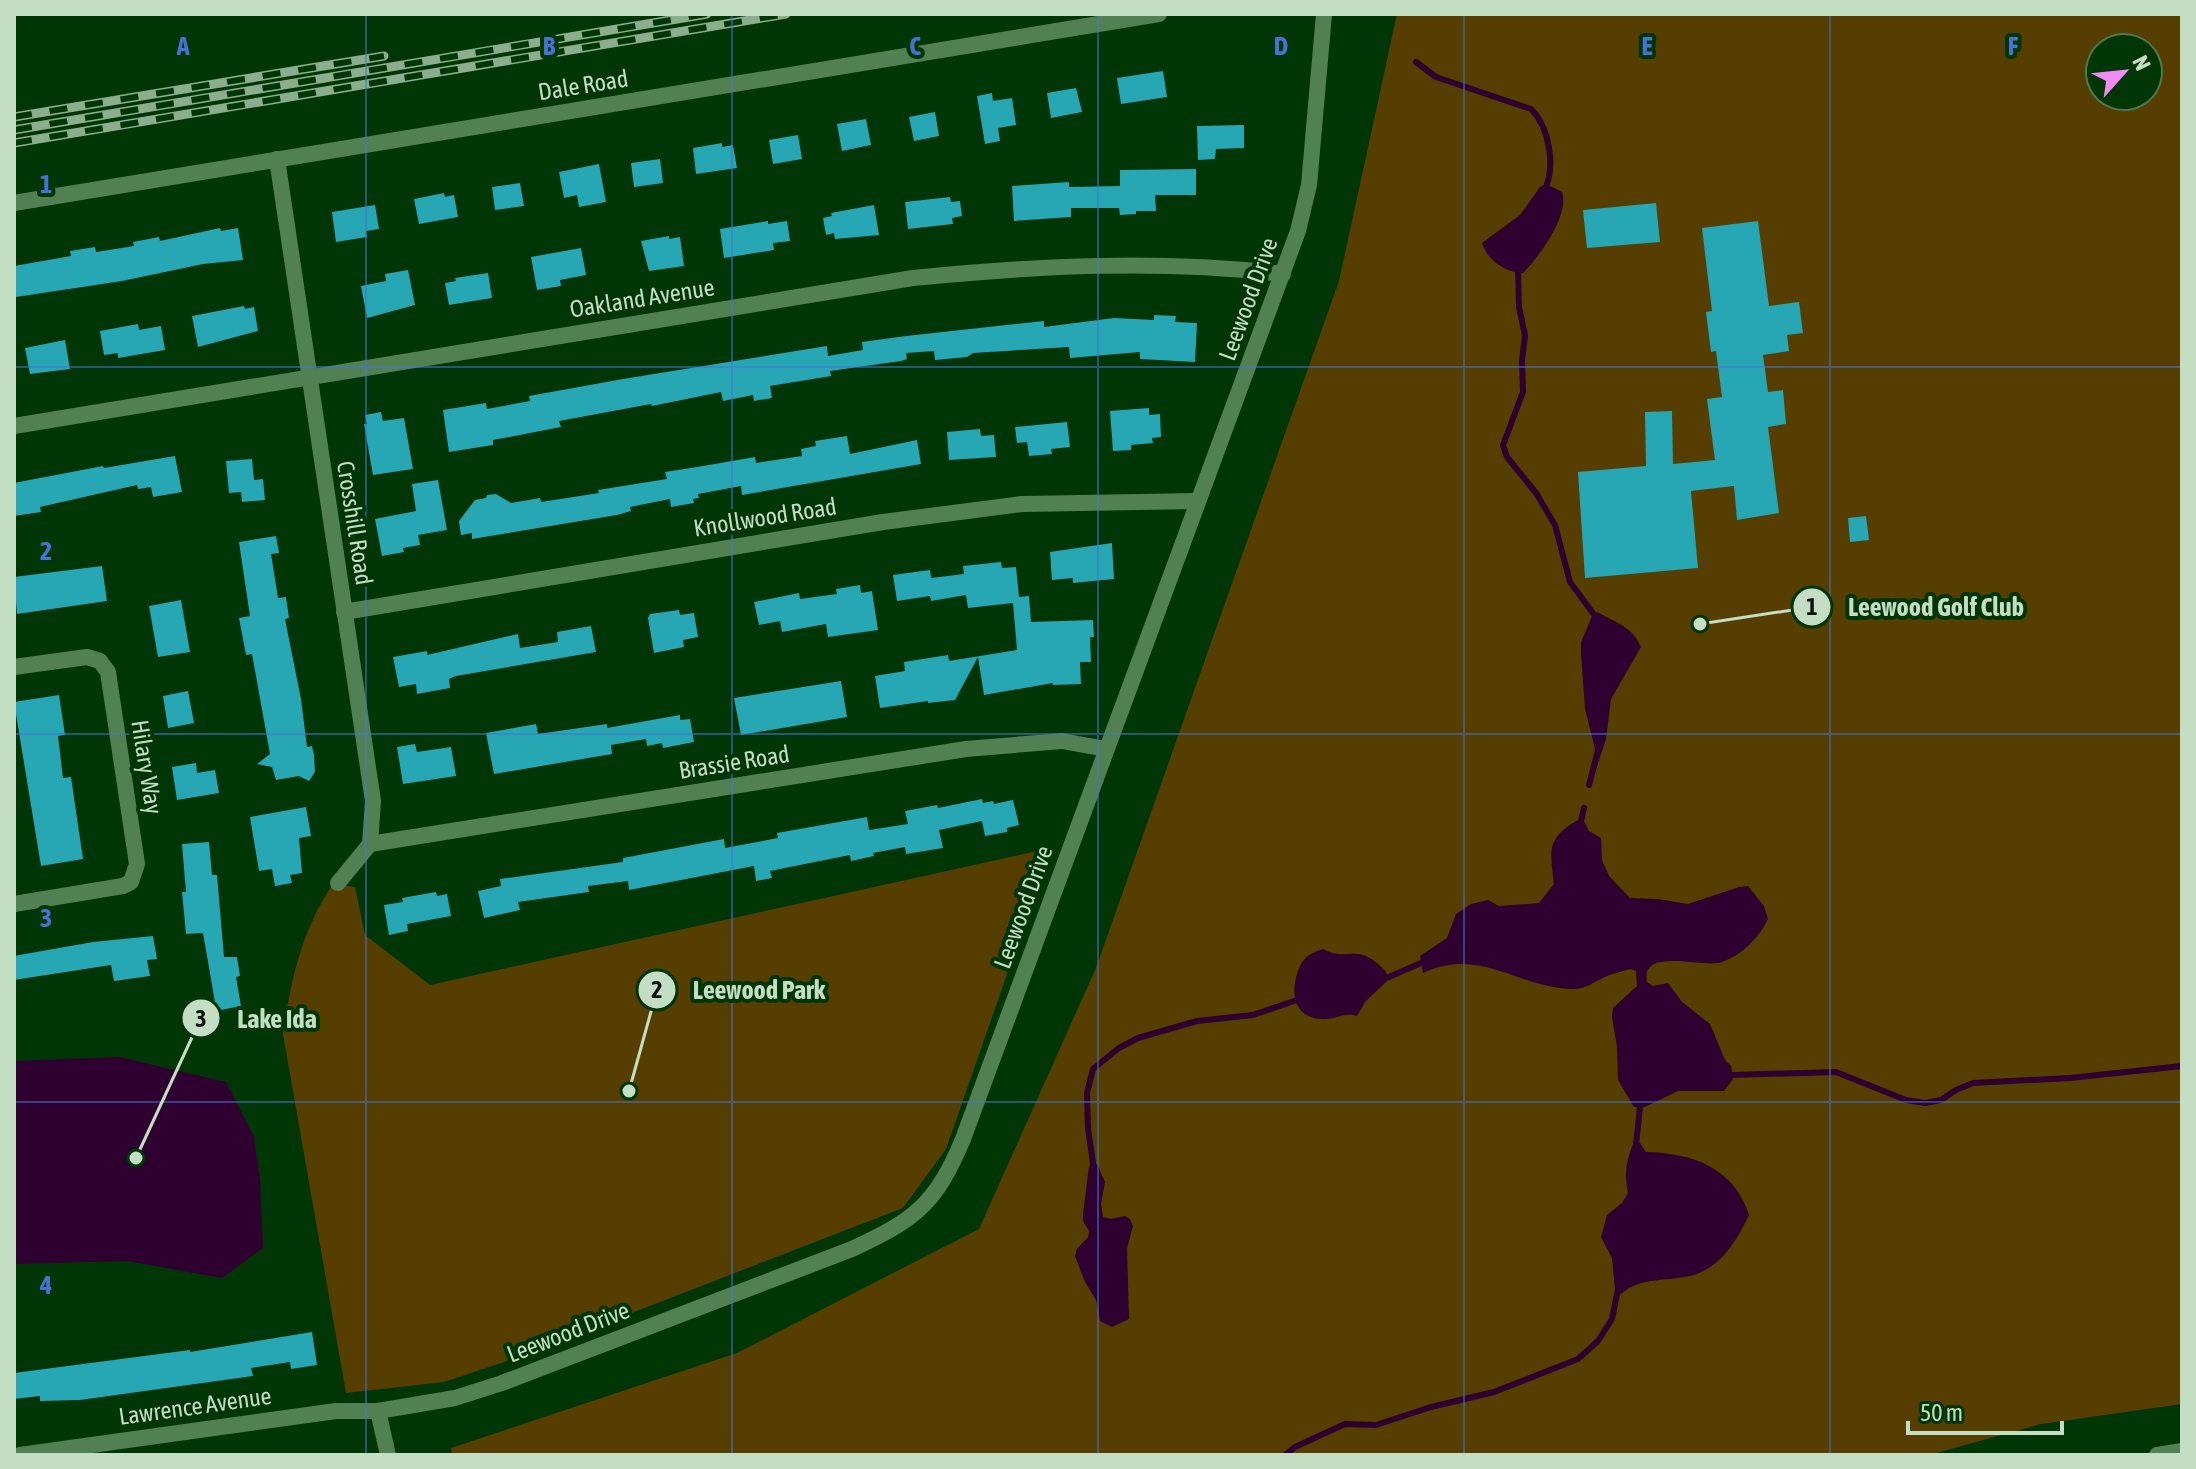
<svg xmlns="http://www.w3.org/2000/svg" width="2196" height="1469" viewBox="0 0 2196 1469" font-family="'Asap Condensed',sans-serif">
<style>
.green{fill:#553e00;fill-rule:evenodd}
.water{fill:#2d0030}
.lines{fill:none;stroke-linecap:round;stroke-linejoin:round}
.stream{stroke:#2d0030;stroke-width:6}
.building{fill:#27a6b3}
.minor{stroke:#518053;stroke-width:16}
.tertiary{stroke:#518053;stroke-width:16}
.rail-casing{stroke:#8bae8d;stroke-width:9}
.rail{stroke:#003606;stroke-width:6;stroke-dasharray:18;stroke-linecap:butt}
.grid{fill:none;stroke:#4672d3;stroke-width:2;stroke-opacity:0.55}
.labels{text-anchor:middle;dominant-baseline:central;stroke-width:8;stroke-linejoin:round;paint-order:stroke}
.street-label{font-size:24px;fill:#c3dec3;stroke:#003606}
.grid-label{font-size:26px;text-anchor:middle;font-weight:bold;fill:#4672d3;stroke:#003606;stroke-width:8;stroke-linejoin:round;paint-order:stroke}
.leader{fill:none;stroke:#c3dec3;stroke-width:3}
.callout-dot{fill:#c3dec3;stroke:#003606;stroke-width:3}
.mark-label{font-size:24px;text-anchor:middle;font-weight:bold;fill:#111}
.callout-label{font-size:26px;text-anchor:middle;font-weight:bold;fill:#c3dec3;stroke:#003606;stroke-width:8;stroke-linejoin:round;paint-order:stroke}
</style>
<rect width="100%" height="100%" fill="#003606"/>
<g class="green">
<path d="M 1397,14 L 2182,14 L 2182,1404 L 2041,1424 L 1929,1455 L 452,1455 L 451,1448 L 737,1353 L 979,1229 L 1096,968 L 1339,281 ZM 2100,48 L 2148,48 L 2148,96 L 2100,96 Z"/>
<path d="M 1051,848 L 946,1149 L 903,1208 L 510,1360 L 444,1382 L 346,1393 L 283,1034 C 291,979 302,930 333,884 L 355,887 L 365,935 L 430,985 Z"/>
</g>
<g class="water">
<path d="M 1546,184 L 1562,192 C 1570,215 1539,257 1523,273 C 1506,273 1487,260 1482,243 L 1520,215 L 1540,187 Z"/>
<path d="M 1597,612 C 1615,622 1633,627 1641,647 L 1611,699 L 1606,739 L 1596,769 L 1591,767 L 1595,749 L 1585,709 L 1581,653 L 1581,642 L 1593,614 Z"/>
<path d="M 1578,820 L 1584,821 L 1589,831 L 1601,838 L 1602,860 L 1609,876 L 1630,898 L 1658,899 L 1688,904 L 1739,887 L 1748,886 L 1764,906 L 1768,919 C 1758,939 1743,954 1722,962 C 1704,969 1640,946 1647,982 L 1653,986 L 1668,983 L 1682,1002 L 1710,1024 L 1725,1060 L 1731,1066 L 1733,1079 L 1724,1091 L 1678,1091 L 1645,1107 L 1634,1107 L 1618,1080 L 1617,1047 L 1612,1017 L 1613,1008 L 1637,986 L 1636,971 L 1631,969 C 1623,971 1614,973 1607,976 C 1595,981 1587,989 1573,989 C 1517,988 1481,946 1423,973 L 1420,956 L 1447,938 L 1456,914 L 1471,904 L 1488,900 L 1499,906 L 1539,903 L 1554,884 C 1550,851 1546,838 1578,820 Z"/>
<path d="M 1323,949 C 1348,963 1358,940 1386,972 L 1387,981 L 1365,1002 L 1357,1016 C 1344,1012 1337,1019 1325,1019 C 1296,1020 1290,997 1297,974 C 1302,959 1307,954 1323,949 Z"/>
<polygon points="119,1057 226,1082 254,1137 260,1179 263,1248 222,1278 127,1261 14,1264 14,1061"/>
<path d="M 1640,1143 L 1646,1152 C 1693,1153 1734,1168 1749,1215 C 1737,1240 1722,1266 1694,1275 C 1669,1282 1641,1276 1621,1294 L 1615,1289 L 1612,1258 L 1601,1237 L 1607,1215 L 1622,1203 L 1628,1193 C 1624,1175 1626,1161 1633,1144 Z"/>
<polygon points="1097,1164 1105,1182 1101,1204 1103,1217 1111,1219 1125,1216 1130,1219 1133,1226 1127,1248 1129,1319 1112,1327 1100,1321 1096,1300 1085,1282 1075,1256 1077,1249 1088,1237 1089,1231 1083,1221 1083,1214 1089,1166"/>
</g>
<g class="lines">
<g class="stream">
<path d="M 1416,62 L 1436,77 L 1531,109 C 1550,128 1556,168 1544,191"/>
<polyline points="1518,268 1519,307 1525,335 1522,361 1523,392 1503,445 1507,457 1536,493 1555,525 1570,582 1598,620"/>
<polyline points="1589,785 1595,762"/>
<polyline points="1581,821 1584,808"/>
<polyline points="1380,978 1389,977 1421,963"/>
<polyline points="1732,1075 1836,1072 1906,1100 1925,1103 1941,1100 1956,1090 1973,1083 2070,1078 2182,1066"/>
<polyline points="1636,1144 1640,1107"/>
<polyline points="1094,1170 1088,1128 1087,1093 1093,1069 1119,1048 1138,1038 1197,1021 1253,1015 1300,999"/>
<polyline points="1285,1455 1295,1447 1345,1424 1376,1425 1431,1407 1494,1392 1578,1359 1598,1341 1612,1319 1619,1284"/>
</g>
</g>
<g class="building">
<polygon points="1163,71 1167,97 1121,104 1117,78"/>
<polygon points="1076,88 1082,112 1051,118 1047,93"/>
<polygon points="992,93 993,101 1012,98 1016,125 998,128 1000,141 985,144 977,96"/>
<polygon points="935,112 939,136 914,141 909,117"/>
<polygon points="866,119 871,145 842,151 837,124"/>
<polygon points="1244,125 1244,148 1216,149 1215,159 1198,160 1197,126"/>
<polygon points="798,135 802,159 773,164 769,140"/>
<polygon points="722,143 722,147 733,145 737,168 696,174 693,148"/>
<polygon points="660,159 663,183 634,187 631,163"/>
<polygon points="599,164 606,202 579,207 577,195 564,198 559,172"/>
<polygon points="1196,169 1196,195 1155,195 1156,211 1136,211 1136,214 1120,215 1119,208 1071,208 1071,217 1014,221 1012,186 1069,182 1069,187 1120,186 1120,170"/>
<polygon points="520,183 524,206 495,210 492,187"/>
<polygon points="444,193 445,197 454,195 458,217 419,224 414,199"/>
<polygon points="950,197 951,202 960,201 962,216 952,218 953,224 908,229 905,202"/>
<polygon points="1656,203 1660,242 1587,248 1583,210"/>
<polygon points="375,205 379,229 366,231 367,237 336,242 332,212"/>
<polygon points="874,205 879,235 835,239 834,233 826,235 823,218 832,216 831,213"/>
<polygon points="768,221 768,224 787,221 790,241 773,243 774,250 724,258 720,229"/>
<polygon points="1758,221 1769,306 1799,302 1803,333 1787,335 1789,351 1763,355 1768,392 1783,390 1786,424 1768,427 1779,513 1737,520 1734,486 1691,491 1698,568 1585,578 1578,472 1646,466 1645,412 1672,411 1673,464 1715,460 1707,399 1722,397 1716,351 1711,352 1706,312 1712,311 1702,228"/>
<polygon points="220,228 221,231 238,228 243,260 203,264 122,281 16,297 14,266 71,256 70,251 95,247 96,252 134,246 133,242 159,237 160,241"/>
<polygon points="669,236 669,239 680,237 684,266 649,271 641,241"/>
<polygon points="581,248 586,275 560,280 561,286 537,290 531,257"/>
<polygon points="408,270 415,305 367,318 361,286 386,281 385,274"/>
<polygon points="488,273 492,298 449,305 445,283 456,281 455,278"/>
<polygon points="244,306 245,309 254,307 258,331 198,347 192,316"/>
<polygon points="1154,315 1176,316 1175,322 1197,323 1195,362 1140,359 1140,352 1070,358 1069,347 973,353 967,357 935,360 934,351 906,353 907,359 901,361 830,371 831,376 770,386 772,398 754,401 753,395 723,401 721,392 652,406 651,404 559,421 561,427 493,440 493,445 449,452 443,410 486,403 487,409 530,401 529,396 623,379 827,346 828,356 863,350 862,342 906,336 1044,321 1044,327 1114,318 1154,320"/>
<polygon points="138,324 139,330 161,326 165,350 118,358 118,353 104,355 100,331"/>
<polygon points="65,340 70,369 30,374 25,348"/>
<polygon points="1149,408 1149,415 1160,414 1161,437 1152,438 1153,443 1131,445 1131,450 1113,451 1110,411"/>
<polygon points="381,412 383,421 404,418 413,469 373,475 364,424 367,424 365,415"/>
<polygon points="1067,422 1070,447 1051,449 1052,454 1029,456 1027,442 1017,443 1015,427"/>
<polygon points="980,429 981,436 994,435 996,457 949,460 947,432"/>
<polygon points="847,436 850,454 917,440 921,464 742,495 741,486 698,494 699,498 693,499 694,503 671,507 670,499 630,507 631,511 617,515 472,539 472,533 461,535 459,521 475,500 486,498 487,495 496,494 511,503 540,498 541,502 599,493 598,490 667,479 665,472 697,467 755,457 756,463 802,456 801,449 816,446 815,441"/>
<polygon points="175,456 182,492 153,497 151,487 138,489 137,485 40,507 41,512 14,516 14,483 103,466 104,468"/>
<polygon points="252,459 254,480 263,479 265,500 242,502 241,492 229,493 226,461"/>
<polygon points="438,480 447,530 418,535 420,545 403,548 404,552 382,556 375,519 416,511 412,484"/>
<polygon points="1866,516 1869,540 1850,542 1848,518"/>
<polygon points="276,536 279,553 271,554 278,598 286,597 289,618 285,619 301,699 307,747 312,746 314,755 315,772 309,781 299,776 276,780 272,767 257,764 270,754 252,654 246,655 239,618 250,616 239,542"/>
<polygon points="1112,543 1114,579 1073,583 1073,578 1052,580 1050,552"/>
<polygon points="1001,562 1002,568 1016,567 1019,597 1029,596 1031,622 1093,620 1094,637 1090,637 1091,662 1080,662 1081,684 1053,685 1053,683 984,695 978,657 955,700 928,703 928,701 880,708 875,676 905,671 904,662 948,655 949,661 1017,650 1013,603 968,608 966,595 931,601 930,596 897,601 893,575 930,570 931,578 964,574 963,566"/>
<polygon points="102,566 107,601 17,614 14,577"/>
<polygon points="860,585 861,593 872,591 878,630 828,637 826,624 782,632 780,621 759,625 754,602 799,593 800,599 837,594 836,589"/>
<polygon points="181,600 190,652 158,657 149,606"/>
<polygon points="679,610 680,615 694,613 698,637 683,640 684,647 654,653 648,618 650,614"/>
<polygon points="591,626 596,652 456,676 449,679 450,688 417,694 416,684 399,687 393,657 427,651 427,655 518,634 520,648 558,642 557,632"/>
<polygon points="841,681 847,717 741,735 734,698"/>
<polygon points="188,691 194,723 168,728 163,696"/>
<polygon points="59,695 65,735 58,736 63,778 71,777 83,859 41,866 14,702"/>
<polygon points="680,715 680,720 690,719 694,742 663,748 662,743 647,746 646,739 611,745 612,754 494,774 486,733 536,724 538,734 607,724 607,728"/>
<polygon points="415,744 417,752 451,747 456,776 403,784 397,747"/>
<polygon points="196,763 197,773 215,770 219,793 177,800 172,767"/>
<polygon points="982,799 983,803 993,801 994,804 1013,800 1019,825 1007,828 1007,832 985,836 982,821 939,830 943,848 906,854 905,847 873,853 874,856 851,861 850,855 770,871 772,878 756,881 754,866 629,890 628,881 588,886 589,892 518,902 520,910 484,918 478,891 501,886 500,879 623,862 623,858 724,839 725,848 778,838 777,833 867,817 869,830 908,824 905,811 937,805 938,808"/>
<polygon points="306,807 311,836 299,838 302,873 290,875 292,883 275,886 272,869 259,871 250,817"/>
<polygon points="209,842 212,875 217,875 224,957 237,957 240,976 236,977 241,1006 221,1010 220,1007 216,1008 203,933 186,934 182,892 186,892 182,844"/>
<polygon points="436,892 437,896 447,894 451,916 407,924 408,931 389,935 384,905 403,902 402,898"/>
<polygon points="153,936 157,959 147,960 150,976 114,981 111,965 14,980 14,956 93,942"/>
<polygon points="312,1332 317,1365 291,1369 290,1362 251,1368 253,1376 80,1400 40,1401 40,1396 14,1399 14,1373 190,1350 190,1352"/>
</g>
<g class="lines">
<g class="minor">
<polyline points="277,159 373,801 370,844 338,883"/>
<polyline points="14,203 1159,14"/>
<path d="M 14,426 L 913,278 C 1035,266 1160,259 1283,274"/>
<polyline points="344,612 883,522 1022,504 1198,501"/>
<polyline points="14,667 87,657 100,661 108,672 137,864 131,882 123,886 14,904"/>
<polyline points="370,844 966,749 1062,741 1106,749"/>
<polyline points="20,1455 336,1411 378,1411"/>
<polyline points="2157,1455 2182,1451"/>
</g>
<path class="tertiary" d="M 388,1455 L 378,1411 L 455,1398 L 502,1383 L 852,1249 C 915,1220 936,1204 963,1139 L 1298,231 L 1309,185 L 1324,14"/>
<g class="rail-casing">
<g id="rail">
<polyline points="14,117 384,56"/>
<polyline points="14,130 707,14"/>
<polyline points="14,143 786,14"/>
</g>
</g>
<use href="#rail" class="rail"/>
</g>
<path class="grid" d="M 366,14 L 366,1455M 732,14 L 732,1455M 1098,14 L 1098,1455M 1464,14 L 1464,1455M 1830,14 L 1830,1455M 14,367 L 2182,367M 14,734 L 2182,734M 14,1102 L 2182,1102"/>
<g class="labels">
<g class="street-label">
<text transform="translate(583 85) rotate(-9)">Dale Road</text>
<text transform="translate(642 298) rotate(-9)">Oakland Avenue</text>
<text transform="translate(1248 299) rotate(-70)">Leewood Drive</text>
<text transform="translate(765 517) rotate(-9)">Knollwood Road</text>
<text transform="translate(355 523) rotate(81)">Crosshill Road</text>
<text transform="translate(734 762) rotate(-9)">Brassie Road</text>
<text transform="translate(147 767) rotate(81)">Hilary Way</text>
<text transform="translate(1023 907) rotate(-70)">Leewood Drive</text>
<text transform="translate(568 1332) rotate(-21)">Leewood Drive</text>
<text transform="translate(195 1406) rotate(-8)">Lawrence Avenue</text>
</g>
</g>
<g class="grid-label">
<text x="183" y="55">A</text>
<text x="549" y="55">B</text>
<text x="915" y="55">C</text>
<text x="1281" y="55">D</text>
<text x="1647" y="55">E</text>
<text x="2013" y="55">F</text>
<text x="46" y="193">1</text>
<text x="46" y="560">2</text>
<text x="46" y="927">3</text>
<text x="46" y="1294">4</text>
</g>
<path class="leader" d="M1700 624L1812 607M629 1091L657 990M136 1158L201 1018"/>
<g class="callout-dot">
<circle cx="1700" cy="624" r="8"/>
<circle cx="629" cy="1091" r="8"/>
<circle cx="136" cy="1158" r="8"/>
<circle cx="1812" cy="607" r="20"/>
<circle cx="657" cy="990" r="20"/>
<circle cx="201" cy="1018" r="20"/>
</g>
<g class="mark-label">
<text x="1812" y="615">1</text>
<text x="657" y="998">2</text>
<text x="201" y="1027">3</text>
</g>
<g class="callout-label">
<text x="1936" y="616">Leewood Golf Club</text>
<text x="759" y="999">Leewood Park</text>
<text x="277" y="1028">Lake Ida</text>
</g>
<rect width="2196" height="1469" fill="none" stroke="#c3dec3" stroke-width="32"/>
<g transform="translate(2124 72) rotate(63)"><circle r="38" fill="#003606" stroke="#4e7952" stroke-width="2"/>
<path d="M0-6L14 30L0 20L-14 30Z" fill="#f08bf5"/>
<text y="-12" font-size="22" font-weight="bold" text-anchor="middle" fill="#c3dec3">N</text>
</g>
<path d="M1908 1421v12h154v-12" fill="none" stroke="#c3dec3" stroke-width="4"/>
<text x="1920" y="1421" font-size="24" fill="#c3dec3" stroke="#003606" stroke-width="6" paint-order="stroke">50 m</text>
</svg>
